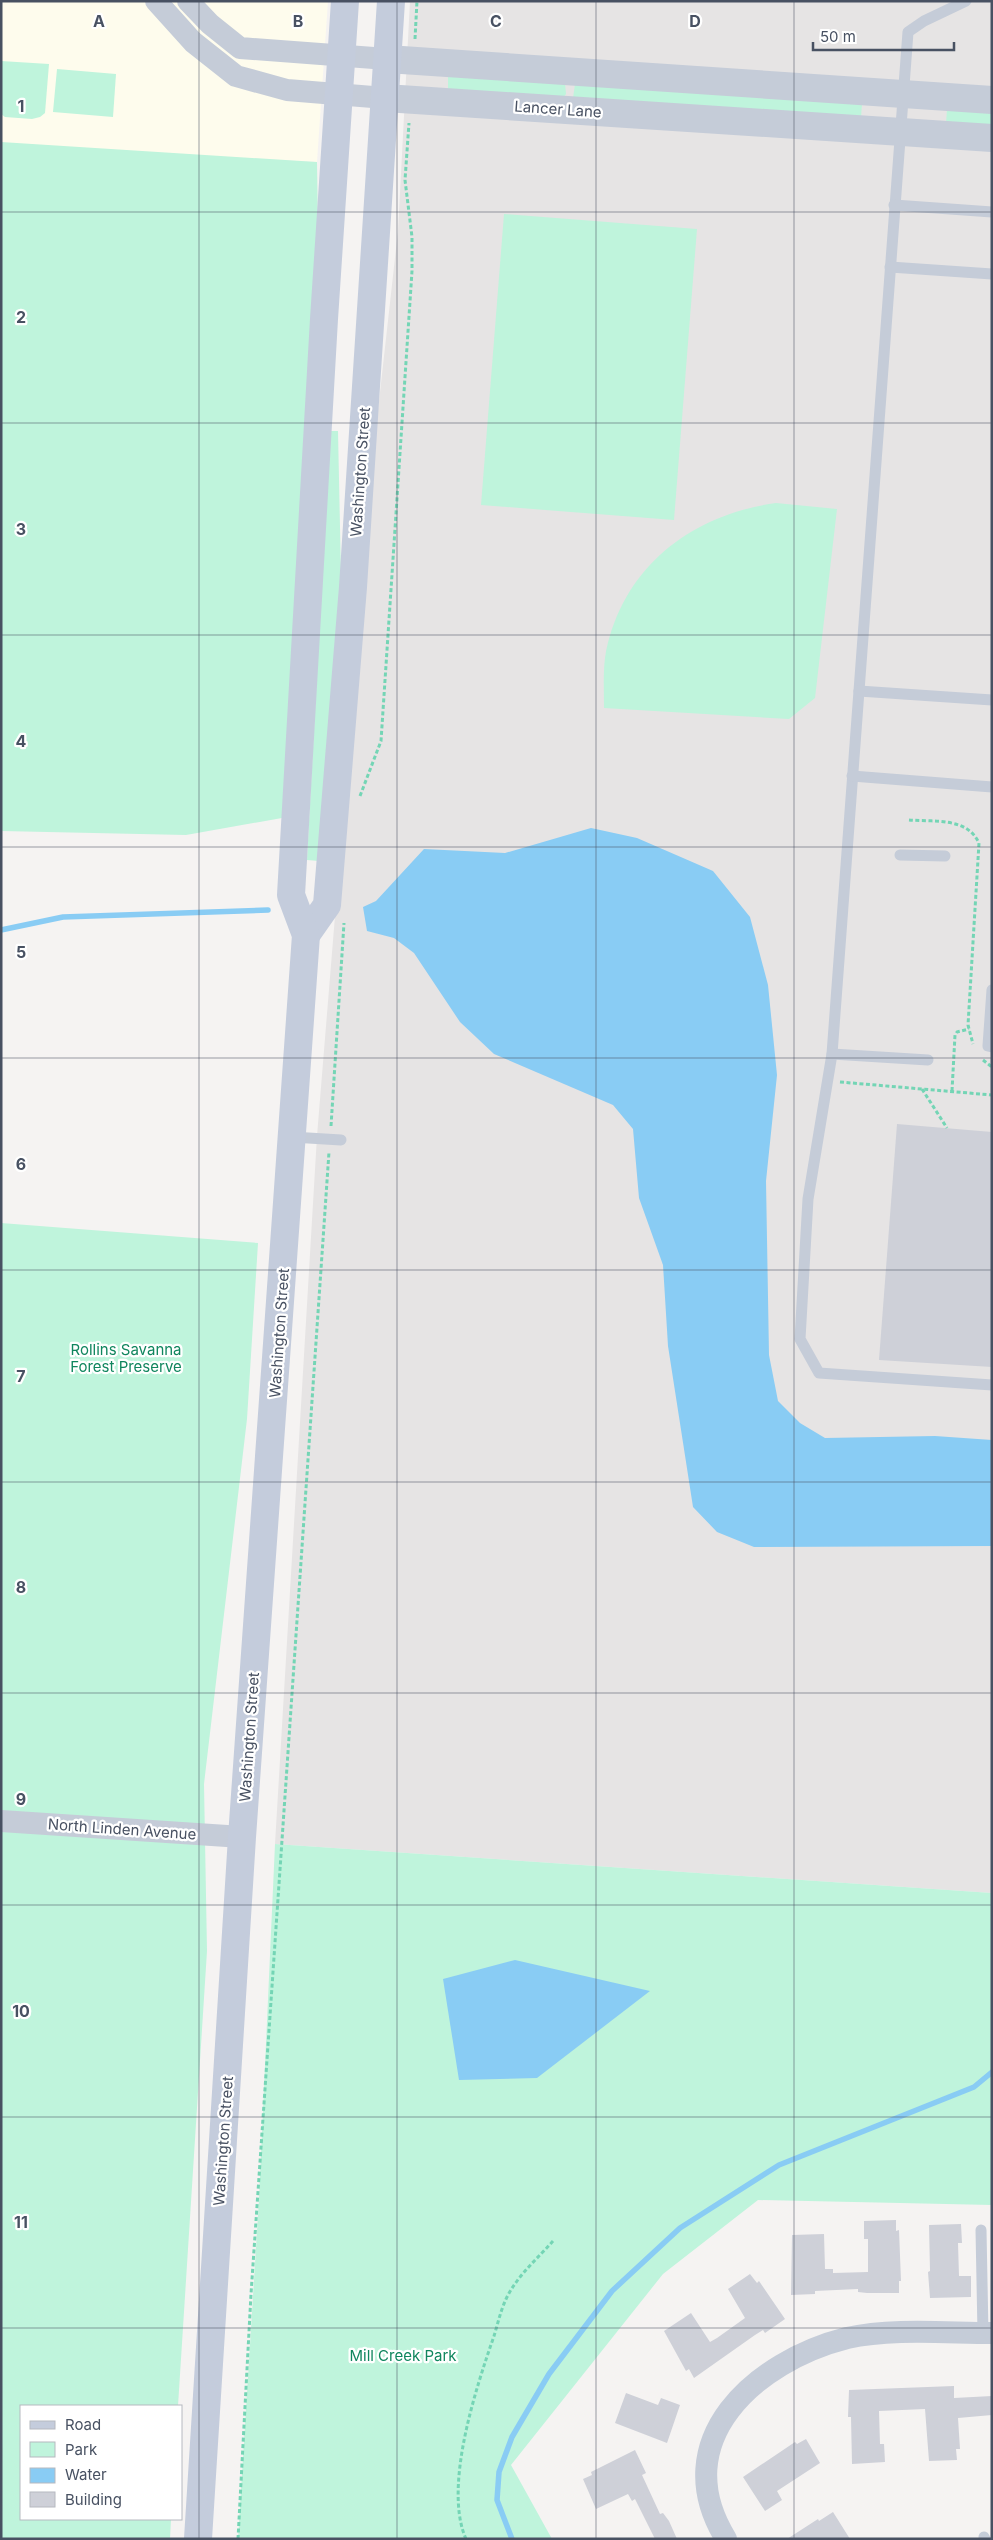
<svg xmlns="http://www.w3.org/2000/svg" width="993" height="2540" viewBox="0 0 993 2540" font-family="Inter,sans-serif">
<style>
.commercial{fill:#fefced}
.education{fill:#e6e4e4}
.green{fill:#bff4dc}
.water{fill:#89ccf4}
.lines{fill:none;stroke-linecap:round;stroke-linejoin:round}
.stream{stroke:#89ccf4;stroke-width:5.5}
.building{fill:#ced0d8}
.path{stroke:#74d5b5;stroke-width:3;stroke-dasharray:4 2.5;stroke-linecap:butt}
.service{stroke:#c5ccd8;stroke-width:11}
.minor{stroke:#c5ccd8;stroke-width:22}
.tertiary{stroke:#c5ccd8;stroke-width:28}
.secondary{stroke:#c4ccdc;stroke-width:28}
.grid{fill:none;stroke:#485162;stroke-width:1;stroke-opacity:0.55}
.labels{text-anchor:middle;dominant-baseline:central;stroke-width:4.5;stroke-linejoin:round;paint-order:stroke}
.street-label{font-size:15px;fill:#485162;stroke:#fff}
.park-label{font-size:15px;fill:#10865e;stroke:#fff}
.grid-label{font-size:16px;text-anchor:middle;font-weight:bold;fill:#485162;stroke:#fff;stroke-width:4.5;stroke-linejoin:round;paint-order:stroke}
</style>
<rect width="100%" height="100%" fill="#f5f3f2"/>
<polygon class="commercial" points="1,1 328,1 317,162 1,146"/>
<polygon class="education" points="410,1 992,1 992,1893 275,1844 317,1136 372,464 398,231"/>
<g class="green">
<polygon points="1,61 49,64 45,113 40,117 32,119 5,117 1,114"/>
<polygon points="57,69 116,74 113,117 53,112"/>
<polygon points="448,75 565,83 566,94 563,98 448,90"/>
<polygon points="575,84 862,103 861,118 573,98"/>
<polygon points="947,109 992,112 992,127 946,124"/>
<polygon points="1,142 317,162 318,229 282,818 186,835 1,831"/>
<polygon points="504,214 697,229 674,520 481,505"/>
<polygon points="330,431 338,431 341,575 319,861 307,860"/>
<path d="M 776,503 L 837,509 L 815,698 L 789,719 L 604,708 C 604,692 603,674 605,658 C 620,569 690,515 776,503 Z"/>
<polygon points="1,1223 258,1243 247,1419 204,1784 207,1951 178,2406 21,2406 21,2519 171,2519 170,2539 1,2539"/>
<polygon points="275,1844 992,1893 992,2205 758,2200 663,2274 511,2465 552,2539 238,2539 259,2199"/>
</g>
<g class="water">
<polygon points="591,828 637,838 713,871 750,917 768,985 777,1075 766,1181 769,1355 778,1401 800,1423 825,1438 935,1436 992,1440 992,1546 754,1547 717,1532 693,1507 668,1346 663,1265 639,1198 633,1129 613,1105 494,1054 460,1022 414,953 394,938 367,931 363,907 376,901 424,849 505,853"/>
<polygon points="515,1960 650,1991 537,2078 459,2080 443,1979"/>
</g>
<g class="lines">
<g class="stream">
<polyline points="1,930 63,917 268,910"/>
<polyline points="512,2539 497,2500 499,2472 512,2437 549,2374 612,2291 680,2228 779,2165 974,2087 992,2072"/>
</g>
</g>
<g class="building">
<polygon points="897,1124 992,1132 992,1367 879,1360"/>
<polygon points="896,2220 896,2231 899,2230 901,2281 899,2281 899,2293 867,2293 858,2292 858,2289 815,2291 815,2294 791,2295 792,2235 824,2234 825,2269 833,2269 833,2273 868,2272 868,2239 864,2239 864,2221"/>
<polygon points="961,2224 962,2243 958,2243 959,2276 971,2276 971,2297 930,2298 928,2272 930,2271 929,2225"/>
<polygon points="750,2274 757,2283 759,2281 785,2319 765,2333 763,2330 755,2335 694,2378 689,2369 686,2371 664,2331 691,2313 710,2342 717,2338 745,2318 728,2289"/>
<polygon points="954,2386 954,2398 992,2396 992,2415 958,2418 960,2449 956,2449 957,2460 929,2461 925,2409 879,2411 880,2444 884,2444 885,2462 852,2464 851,2417 848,2417 849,2390"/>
<polygon points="626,2393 658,2405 661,2398 680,2405 667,2443 615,2423"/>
<polygon points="806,2439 820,2463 777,2491 782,2500 765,2511 743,2477 795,2442 797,2444"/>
<polygon points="635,2450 646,2473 642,2475 660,2514 663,2513 669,2521 677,2539 655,2539 635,2499 632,2501 628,2494 596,2509 583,2479 592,2475 591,2472"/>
<polygon points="833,2512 850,2539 787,2539 818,2519 819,2521"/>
</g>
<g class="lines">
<g class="path">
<polyline points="415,39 417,1"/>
<polyline points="360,796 381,741 412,271 412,237 405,180 409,123"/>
<path d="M 909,820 C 934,822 967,817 979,843 L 968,1025 L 973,1044"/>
<polyline points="983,1060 992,1067"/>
<polyline points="840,1082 992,1095"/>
<polyline points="922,1089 947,1128"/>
<polyline points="952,1091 955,1035 957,1032 969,1029"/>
<polyline points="331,1126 344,923"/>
<polyline points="238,2539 251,2294 329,1152"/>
<path d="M 466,2539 C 443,2487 476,2388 494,2336 C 498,2323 501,2309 507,2297 C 518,2275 538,2258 553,2241"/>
</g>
<g class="service">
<polyline points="966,1 924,21 908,32 832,1054 808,1199 800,1339 819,1373 992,1385"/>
<polyline points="894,205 992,212"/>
<polyline points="890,267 992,274"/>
<polyline points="859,691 992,700"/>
<polyline points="852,776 992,787"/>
<polyline points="900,855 945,856"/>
<polyline points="992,990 988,1046 992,1047"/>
<polyline points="832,1054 928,1060"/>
<polyline points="292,1137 341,1140"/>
<polyline points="981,2230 983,2333"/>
<polyline points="984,2537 985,2539"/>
</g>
<g class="minor">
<polyline points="156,1 193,42 236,76 287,90 385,98"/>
<polyline points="188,1 210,24 240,48 387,59"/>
<polyline points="1,1821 242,1837"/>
<path d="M 726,2539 C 665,2440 756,2361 847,2338 C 892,2328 946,2333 992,2333"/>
</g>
<g class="tertiary">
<polyline points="387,59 992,100"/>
<polyline points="385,98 992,138"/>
</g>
<g class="secondary">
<polyline points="306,935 327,905 353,587 391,1"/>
<polyline points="198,2539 242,1837 306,935 291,895 324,319 345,1"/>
</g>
</g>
<path class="grid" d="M 199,1 L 199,2539M 397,1 L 397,2539M 596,1 L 596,2539M 794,1 L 794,2539M 1,212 L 992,212M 1,423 L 992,423M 1,635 L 992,635M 1,847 L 992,847M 1,1058 L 992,1058M 1,1270 L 992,1270M 1,1482 L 992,1482M 1,1693 L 992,1693M 1,1905 L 992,1905M 1,2117 L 992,2117M 1,2328 L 992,2328"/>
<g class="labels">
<g class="street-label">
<text transform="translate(558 109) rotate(4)">Lancer Lane</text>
<text transform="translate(360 472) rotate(-86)">Washington Street</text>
<text transform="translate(279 1333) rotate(-86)">Washington Street</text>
<text transform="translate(249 1737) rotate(-86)">Washington Street</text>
<text transform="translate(122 1829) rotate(4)">North Linden Avenue</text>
<text transform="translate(223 2141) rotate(-86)">Washington Street</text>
</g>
<g class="park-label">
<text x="126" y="1349">Rollins Savanna<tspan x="126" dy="17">Forest Preserve</tspan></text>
<text x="403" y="2355">Mill Creek Park</text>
</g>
</g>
<g class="grid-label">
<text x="99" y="27">A</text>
<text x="298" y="27">B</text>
<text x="496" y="27">C</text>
<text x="695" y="27">D</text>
<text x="21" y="112">1</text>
<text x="21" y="323">2</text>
<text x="21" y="535">3</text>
<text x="21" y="747">4</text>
<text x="21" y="958">5</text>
<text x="21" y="1170">6</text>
<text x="21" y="1382">7</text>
<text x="21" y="1593">8</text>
<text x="21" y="1805">9</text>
<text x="21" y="2017">10</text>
<text x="21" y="2228">11</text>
</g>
<rect width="993" height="2540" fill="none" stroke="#485162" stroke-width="5"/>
<rect x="20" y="2405" width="162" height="115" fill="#ffffff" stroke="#b6b9c0"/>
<rect x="30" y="2421" width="25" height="8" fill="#c4ccdc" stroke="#b6b9c0"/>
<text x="65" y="2430" font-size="15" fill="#485162">Road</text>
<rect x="30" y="2442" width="25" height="15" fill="#bff4dc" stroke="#b6b9c0"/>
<text x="65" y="2455" font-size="15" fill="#485162">Park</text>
<rect x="30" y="2468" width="25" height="15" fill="#89ccf4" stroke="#b6b9c0"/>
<text x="65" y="2480" font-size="15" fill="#485162">Water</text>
<rect x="30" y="2492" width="25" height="15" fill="#ced0d8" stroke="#b6b9c0"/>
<text x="65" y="2505" font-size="15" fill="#485162">Building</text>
<path d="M813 42v8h141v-8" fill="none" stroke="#485162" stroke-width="2.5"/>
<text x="820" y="42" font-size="15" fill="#485162" stroke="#ffffff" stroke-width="4" paint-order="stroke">50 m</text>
</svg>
